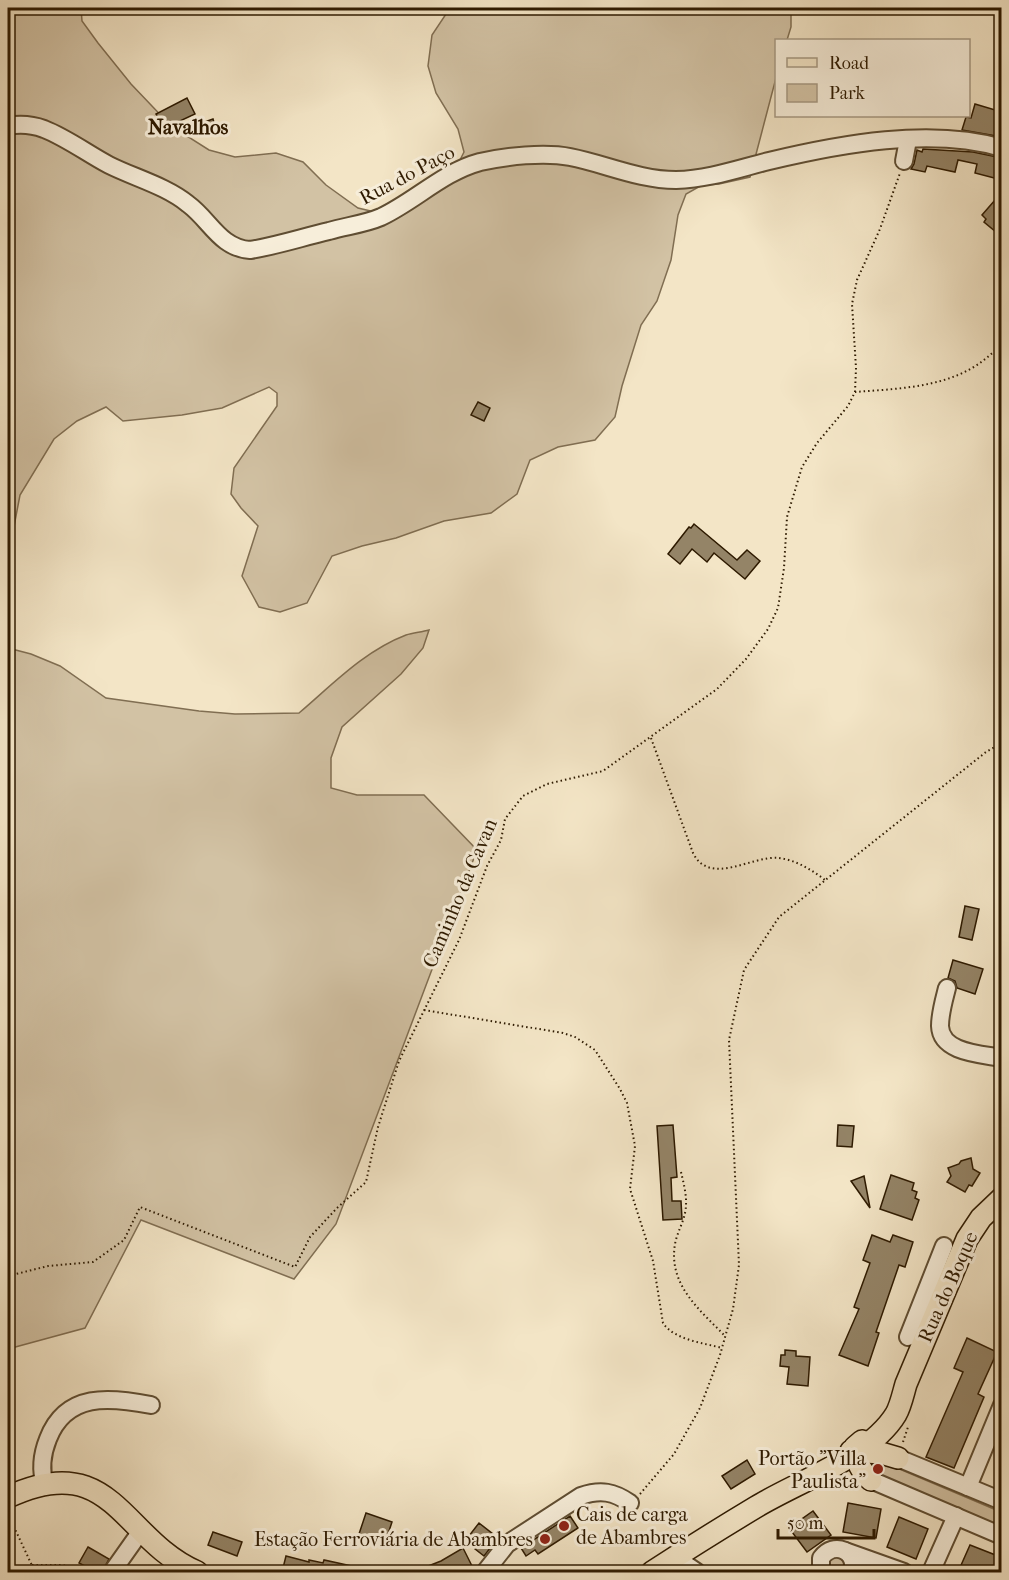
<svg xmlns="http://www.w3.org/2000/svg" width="1009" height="1580" viewBox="0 0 1009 1580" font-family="'IM FELL French Canon',serif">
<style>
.green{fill:#d2c2a4;stroke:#806e52;stroke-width:1.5}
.building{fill:#948467;stroke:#2e1a00;stroke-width:1.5}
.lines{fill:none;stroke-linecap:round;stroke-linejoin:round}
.minor-casing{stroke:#5f4d32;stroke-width:20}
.major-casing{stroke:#2e1a00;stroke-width:24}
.path{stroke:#2e1a00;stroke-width:2;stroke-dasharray:1.5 3;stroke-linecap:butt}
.minor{stroke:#f7eeda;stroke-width:16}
.major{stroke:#f3e5c6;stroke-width:21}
.poi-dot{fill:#8f2418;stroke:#f7eeda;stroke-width:2}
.labels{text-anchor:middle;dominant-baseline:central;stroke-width:6;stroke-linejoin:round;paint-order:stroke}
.street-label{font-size:20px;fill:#2e1a00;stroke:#f7eeda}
.poi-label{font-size:20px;fill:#2e1a00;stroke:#f7eeda;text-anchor:end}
.neighbourhood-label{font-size:21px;font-weight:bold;fill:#2e1a00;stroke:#f7eeda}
</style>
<rect width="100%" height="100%" fill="#f3e5c6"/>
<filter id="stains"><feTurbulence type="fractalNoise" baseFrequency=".00333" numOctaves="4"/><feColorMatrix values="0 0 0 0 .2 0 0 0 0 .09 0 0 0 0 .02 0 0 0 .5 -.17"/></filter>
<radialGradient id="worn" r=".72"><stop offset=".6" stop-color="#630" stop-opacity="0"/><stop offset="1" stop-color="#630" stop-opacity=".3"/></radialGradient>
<g class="green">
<polygon points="8,8 81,8 82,21 98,43 131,84 171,126 209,150 235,157 276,153 303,162 326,185 358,208 396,217 449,182 464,152 458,129 436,93 428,66 432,35 450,8 791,8 791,27 787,40 776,40 776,78 750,177 719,184 702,185 686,194 678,215 671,260 657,301 641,325 622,386 615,417 595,440 558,447 530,460 517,494 491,513 444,521 396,538 362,546 332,556 307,603 280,612 259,607 242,576 258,526 241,508 231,494 234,468 277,406 277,393 269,387 222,408 182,415 123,421 106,407 77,421 54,439 20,495 8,558"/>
<path d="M 429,630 L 423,648 L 401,674 L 342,727 L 331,758 L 331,788 L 357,795 L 424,795 L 477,850 L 336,1224 L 294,1279 L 141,1220 L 85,1328 L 8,1349 L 8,648 L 31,654 L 60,666 L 106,698 L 199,711 L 235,714 L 299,713 C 332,685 364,651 406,635 C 413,633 421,632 429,630 Z"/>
<polygon points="883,1462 1001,1512 1001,1529 876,1477"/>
<circle cx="836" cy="1565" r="8"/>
</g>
<g class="building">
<polygon points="187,98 195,114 165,128 156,114"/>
<polygon points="975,104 1002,112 1002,137 962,130 966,117 971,118"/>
<polygon points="213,119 216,130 203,135 199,124"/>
<polygon points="923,149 973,152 1002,158 1002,180 975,173 977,164 958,160 955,172 927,166 925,172 911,169 914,164 917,150 922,152"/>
<polygon points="1002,192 1002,237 984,222 986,219 982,215"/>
<polygon points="478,402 490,408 484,421 471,415"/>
<polygon points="694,524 737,560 747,550 760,561 745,579 714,553 707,562 692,549 680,564 668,554 689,527 691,528"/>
<polygon points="965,906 979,909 972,940 959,937"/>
<polygon points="953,960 983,969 975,994 957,988 955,981 948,978"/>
<polygon points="673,1125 677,1177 671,1178 672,1201 681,1201 682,1219 663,1220 657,1126"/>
<polygon points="838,1125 854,1126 852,1147 837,1146"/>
<polygon points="971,1158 973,1169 980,1173 972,1186 969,1185 965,1192 947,1182 951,1176 948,1168 959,1164 961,1161"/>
<polygon points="891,1175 914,1183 912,1190 917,1192 915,1198 919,1200 912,1220 880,1209"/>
<polygon points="864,1176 870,1208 851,1181"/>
<polygon points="872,1235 890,1242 893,1235 913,1242 905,1267 899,1265 876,1332 879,1333 868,1366 839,1355 859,1309 854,1307 870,1263 863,1260"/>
<polygon points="967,1338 997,1352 978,1394 984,1397 954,1468 926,1457 963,1372 954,1368"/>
<polygon points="785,1350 796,1351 796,1356 810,1357 808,1386 787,1384 789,1367 780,1366 781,1355 785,1355"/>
<polygon points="747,1460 755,1474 731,1489 722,1476"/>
<polygon points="848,1503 881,1509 876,1538 843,1532"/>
<polygon points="813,1511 831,1535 807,1552 789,1528"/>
<polygon points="366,1513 392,1522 385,1543 359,1534"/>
<polygon points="570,1516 578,1528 538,1554 535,1550 526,1556 521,1548"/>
<polygon points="899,1517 928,1529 916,1559 887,1547"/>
<polygon points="479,1523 498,1538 484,1556 465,1541"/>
<polygon points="213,1532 242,1542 237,1556 208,1545"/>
<polygon points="970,1545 998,1556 991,1572 958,1572"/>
<polygon points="88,1547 109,1559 102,1572 96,1572 79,1563"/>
<polygon points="463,1548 475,1572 413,1572 441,1561"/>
<polygon points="286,1556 309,1562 309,1560 323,1563 324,1560 361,1568 360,1572 282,1572"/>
</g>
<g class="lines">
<g class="minor-casing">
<g id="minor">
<path d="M 8,126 C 19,124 33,125 44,129 C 67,138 88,154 109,165 C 135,178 166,186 188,204 C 210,220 220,248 250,250 C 276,246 303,237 329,231 C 346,226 365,224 381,217 C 415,201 443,172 480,162 C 506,156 545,152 570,157 C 606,164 639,180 676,180 C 709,179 737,169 769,161 C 840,144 931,127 1002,148"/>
<polyline points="904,161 908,140"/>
<path d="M 947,988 C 944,1000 940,1013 940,1026 C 941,1053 981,1054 1002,1058"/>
<polyline points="908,1337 944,1246"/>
<polyline points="898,1458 1002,1501"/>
<polyline points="871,1480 1002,1536"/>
<path d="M 45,1485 C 40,1469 42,1454 48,1439 C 66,1392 110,1397 151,1405"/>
<polyline points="968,1487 1002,1405"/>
<polyline points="845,1551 904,1572"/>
<polyline points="675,1557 697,1572"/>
<polyline points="112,1572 141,1531"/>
<path d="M 485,1572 L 507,1544 L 581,1496 C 601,1489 614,1492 630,1503"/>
<path d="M 821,1572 L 821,1558 C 834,1540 858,1551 852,1572"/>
<polyline points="931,1572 956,1516"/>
</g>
</g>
<g class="major-casing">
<g id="major">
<path d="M 862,1441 L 855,1447 C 856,1461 860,1471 871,1480"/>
<polyline points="851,1451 881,1453 898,1458"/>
<path d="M 8,1497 C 113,1448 121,1539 197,1572"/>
<path d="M 652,1572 C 686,1550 721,1528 756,1507 C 797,1482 870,1457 896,1414 C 901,1405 903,1394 906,1384 L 967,1239 L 981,1218 L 1002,1198"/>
</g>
</g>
<g class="path">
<polyline points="855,392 856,368 852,304 857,280 880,229 900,173"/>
<path d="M 651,738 L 693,853 C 710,887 752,855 779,858 C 796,860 812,870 825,880"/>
<path d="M 424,1010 L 563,1033 L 575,1037 L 595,1050 L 620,1089 L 627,1103 L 635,1146 L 630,1189 L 653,1261 L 663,1323 C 674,1340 704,1343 722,1348"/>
<path d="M 681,1172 C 684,1185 688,1199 685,1213 C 683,1223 677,1233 675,1244 C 668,1285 700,1310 725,1336"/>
<path d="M 8,1276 L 48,1266 L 93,1262 L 124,1240 L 140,1207 L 295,1267 L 310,1237 L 337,1208 L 366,1182 L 378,1127 L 399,1061 L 459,940 L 487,866 L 501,840 L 505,819 L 523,796 L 547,784 L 603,771 L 717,689 L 746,659 L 768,629 L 778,608 L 784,568 L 787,517 L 802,467 L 817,443 L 848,406 L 855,392 C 893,389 938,388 972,368 C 983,362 992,353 1002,345"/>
<polyline points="903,1442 908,1427"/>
<polyline points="640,1494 674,1454 700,1408 720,1355 733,1309 739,1265 729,1040 744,970 779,917 986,752 1002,743"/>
<polyline points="8,1514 35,1572"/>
<polyline points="32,1565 63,1565 82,1572"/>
</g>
<use href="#minor" class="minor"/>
<use href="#major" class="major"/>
</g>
<g class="poi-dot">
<circle cx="878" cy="1469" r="6"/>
<circle cx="564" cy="1526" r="6"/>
<circle cx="545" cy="1539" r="6"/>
</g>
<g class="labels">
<g class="street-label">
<text transform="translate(407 175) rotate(-28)">Rua do Paço</text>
<text transform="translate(460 893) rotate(-67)">Caminho da Cavan</text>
<text transform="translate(948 1287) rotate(-66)">Rua do Boque</text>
</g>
<g class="poi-label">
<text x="866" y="1458">Portão "Villa<tspan x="866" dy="23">Paulista"</tspan></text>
<text x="576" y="1514" text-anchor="start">Cais de carga<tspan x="576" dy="23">de Abambres</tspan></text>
<text x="533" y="1539">Estação Ferroviária de Abambres</text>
</g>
<g class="neighbourhood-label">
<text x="188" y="127">Navalhos</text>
</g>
</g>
<rect width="1009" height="1580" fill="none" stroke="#f3e5c6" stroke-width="30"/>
<rect x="9" y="9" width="991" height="1562" fill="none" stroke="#2e1a00" stroke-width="3"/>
<rect x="15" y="15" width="979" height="1550" fill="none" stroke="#2e1a00" stroke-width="1.5"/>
<rect x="775" y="39" width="195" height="78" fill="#f7eeda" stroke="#a79983" stroke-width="1.5"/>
<rect x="787" y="58" width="30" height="9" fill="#f3e5c6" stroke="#a79983" stroke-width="1.5"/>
<text x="829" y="69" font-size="18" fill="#2e1a00">Road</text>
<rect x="787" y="84" width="30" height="18" fill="#d2c2a4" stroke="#a79983" stroke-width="1.5"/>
<text x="829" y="99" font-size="18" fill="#2e1a00">Park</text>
<path d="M778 1529v9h96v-9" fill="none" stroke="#2e1a00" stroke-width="3"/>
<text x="787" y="1529" font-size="18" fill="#2e1a00" stroke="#f7eeda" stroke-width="4.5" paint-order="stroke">50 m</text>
<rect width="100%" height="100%" filter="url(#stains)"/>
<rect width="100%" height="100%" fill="url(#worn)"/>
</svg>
